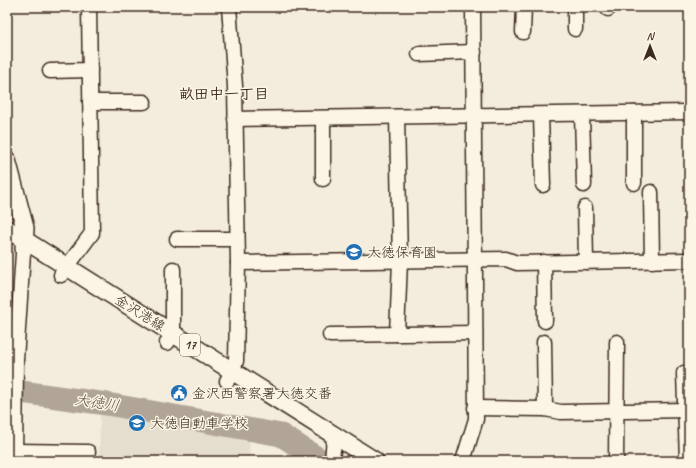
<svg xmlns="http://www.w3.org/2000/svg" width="696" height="468" viewBox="0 0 696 468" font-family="Caveat,'Klee One',sans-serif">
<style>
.built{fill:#e5ddce}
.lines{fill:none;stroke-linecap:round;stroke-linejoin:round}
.river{stroke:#b0a596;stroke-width:23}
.minor-casing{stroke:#3b2a1e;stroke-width:17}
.major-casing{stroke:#3b2a1e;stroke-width:20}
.minor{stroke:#fcf5e5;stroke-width:14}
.major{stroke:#fcf5e5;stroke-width:17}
.labels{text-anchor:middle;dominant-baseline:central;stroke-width:3;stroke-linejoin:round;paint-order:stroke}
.shield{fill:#fcf5e5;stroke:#75675a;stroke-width:1}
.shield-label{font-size:13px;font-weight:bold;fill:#3b2a1e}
.poi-label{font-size:14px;fill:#3b2a1e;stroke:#fcf5e5;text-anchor:start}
.street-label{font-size:14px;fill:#3b2a1e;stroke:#fcf5e5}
.neighbourhood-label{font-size:15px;font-weight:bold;fill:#3b2a1e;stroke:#fcf5e5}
.water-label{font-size:15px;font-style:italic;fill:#645548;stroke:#fcf5e5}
</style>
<rect width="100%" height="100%" fill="#f4eddd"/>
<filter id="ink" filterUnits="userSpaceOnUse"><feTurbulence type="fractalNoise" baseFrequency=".025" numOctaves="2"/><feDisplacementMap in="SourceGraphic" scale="8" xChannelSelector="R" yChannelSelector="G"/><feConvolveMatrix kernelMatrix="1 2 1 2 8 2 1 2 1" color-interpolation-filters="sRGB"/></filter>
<g filter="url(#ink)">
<polygon class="built" points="100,410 250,436 249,461 99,461"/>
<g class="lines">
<polyline class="river" points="7,390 107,404 281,435 322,461"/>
<g class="minor-casing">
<g id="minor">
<polyline points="229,7 235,86 238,263"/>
<polyline points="575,7 575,29"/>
<polyline points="608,7 608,9"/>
<polyline points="523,32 524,7"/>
<polyline points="419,54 474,52"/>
<polyline points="50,71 90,70"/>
<polyline points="90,102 144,102"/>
<polyline points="634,113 634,183"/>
<polyline points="582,114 584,185"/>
<polyline points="541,115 543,185"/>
<polyline points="397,117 400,261 397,334"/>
<polyline points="323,118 323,179"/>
<polyline points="235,119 689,112"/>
<polyline points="651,192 652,261"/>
<polyline points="585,208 586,262"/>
<polyline points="177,239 237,239"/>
<polyline points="544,262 545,321"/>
<polyline points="61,275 92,233 89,7"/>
<polyline points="330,335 475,333"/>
<polyline points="544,342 545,409"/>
<polyline points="167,343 173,334 173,269"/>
<polyline points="684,373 687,459"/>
<polyline points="227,381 232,372 236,361 238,263 506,259 517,263 689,260"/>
<polyline points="475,408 545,409 561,412 689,410"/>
<polyline points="15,451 88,452"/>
<polyline points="15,461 16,359 23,253"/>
<polyline points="332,461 334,437"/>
<polyline points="463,461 476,419 473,7"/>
<polyline points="616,461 617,342"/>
</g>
</g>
<g class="major-casing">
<g id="major">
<polyline points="7,160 25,228 24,249"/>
<polyline points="7,229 375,461"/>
</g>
</g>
<use href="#minor" class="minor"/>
<use href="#major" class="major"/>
</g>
</g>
<defs>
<g id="school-disc" transform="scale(0.9)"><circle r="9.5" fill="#1f6fb2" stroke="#fcf5e5"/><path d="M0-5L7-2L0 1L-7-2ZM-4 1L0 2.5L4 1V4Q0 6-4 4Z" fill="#fff"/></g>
<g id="civic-disc" transform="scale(0.9)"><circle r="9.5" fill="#1f6fb2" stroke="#fcf5e5"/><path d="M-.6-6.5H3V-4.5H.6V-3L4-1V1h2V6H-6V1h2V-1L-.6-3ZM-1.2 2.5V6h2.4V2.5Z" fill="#fff"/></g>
</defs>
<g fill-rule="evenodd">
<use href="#school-disc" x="354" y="252"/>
<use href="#civic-disc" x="179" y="393"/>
<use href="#school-disc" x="137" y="423"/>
</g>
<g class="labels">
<rect class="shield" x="180" y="334" width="20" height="22" rx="3"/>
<g class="shield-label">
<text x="190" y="345">17</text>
</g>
<g class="poi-label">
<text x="367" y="252">大徳保育園</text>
<text x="192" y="393">金沢西警察署大徳交番</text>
<text x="150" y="423">大徳自動車学校</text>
</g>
<g class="street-label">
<text transform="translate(140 313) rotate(32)">金沢港線</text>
</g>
<g class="neighbourhood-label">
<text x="224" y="94">畝田中一丁目</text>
</g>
<g class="water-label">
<text transform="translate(97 403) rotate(9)">大徳川</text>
</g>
</g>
<rect width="696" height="468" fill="none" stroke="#fcf5e5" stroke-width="24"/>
<rect x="12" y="12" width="672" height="444" fill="none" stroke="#3b2a1e" stroke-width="1.5" filter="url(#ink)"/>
<g transform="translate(650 46)" stroke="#fcf5e5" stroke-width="3" paint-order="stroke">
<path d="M0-3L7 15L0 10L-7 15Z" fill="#3b2a1e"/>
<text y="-6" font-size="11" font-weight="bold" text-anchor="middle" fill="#3b2a1e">N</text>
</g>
</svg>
